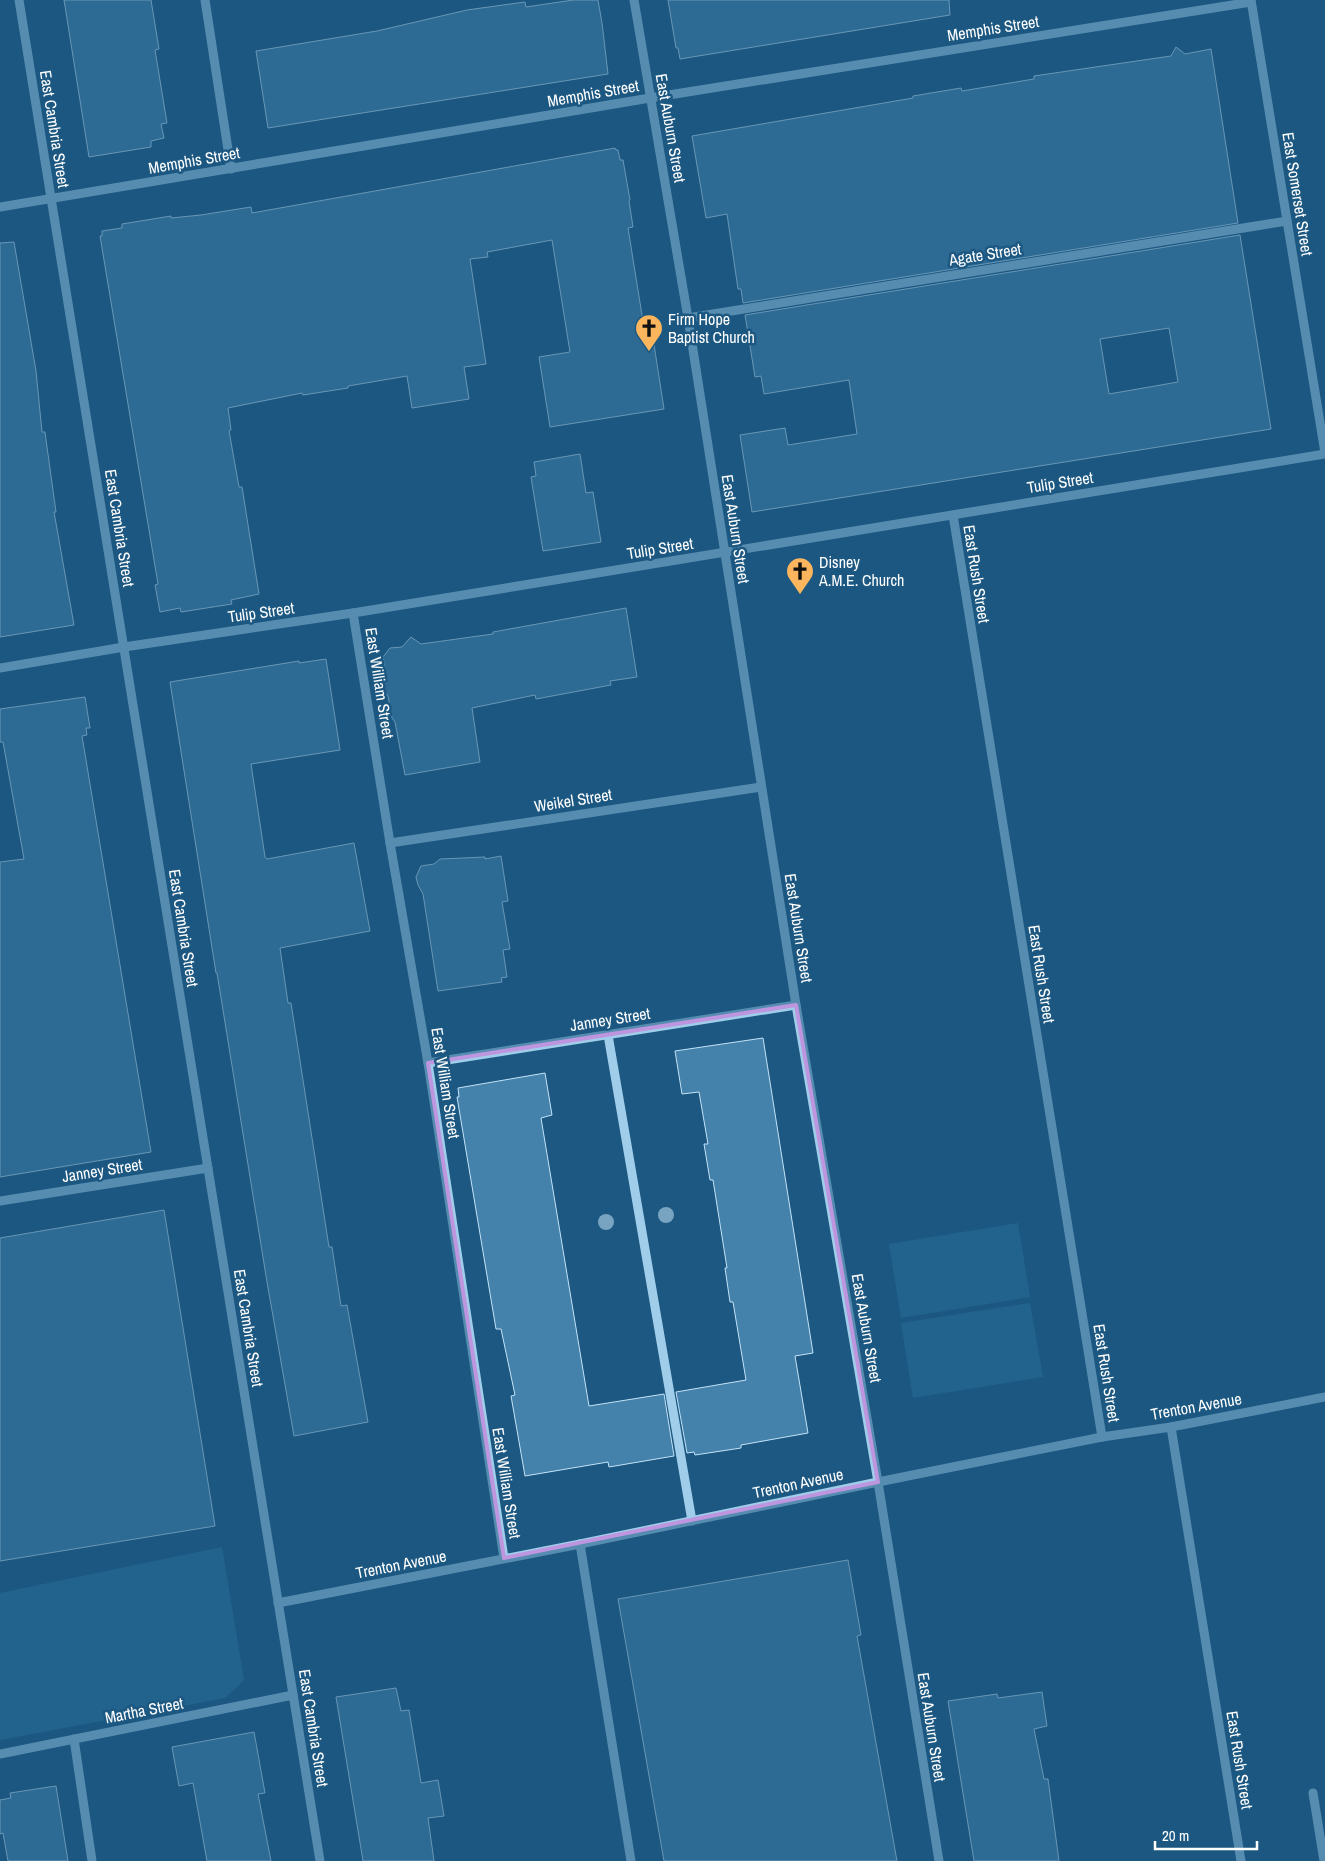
<svg xmlns="http://www.w3.org/2000/svg" width="1325" height="1861" viewBox="0 0 1325 1861" font-family="'Archivo Narrow',sans-serif">
<style>
.green{fill:#2b719e}
.building{fill:#4482ab;stroke:#c4e3f7;fill-rule:evenodd}
.lines{fill:none;stroke-linecap:round;stroke-linejoin:round}
.minor{stroke:#a0cdea;stroke-width:9}
.tree{fill:#78a4c2}
.marked{fill:none;stroke:#bd96df;stroke-width:4;stroke-linejoin:round}
.labels{text-anchor:middle;dominant-baseline:central;stroke-width:5;stroke-linejoin:round;paint-order:stroke}
.street-label{font-size:16px;fill:#fff;stroke:#1c5881}
.poi-label{font-size:16px;fill:#fff;stroke:#1c5881;text-anchor:start}
</style>
<rect width="100%" height="100%" fill="#1c5881"/>
<g class="green">
<polygon points="1018,1223 1030,1297 901,1318 889,1244"/>
<polygon points="1030,1303 1043,1377 913,1398 901,1323"/>
<polygon points="222,1547 244,1680 225,1698 0,1740 0,1593"/>
</g>
<g class="building">
<polygon points="64,0 151,0 159,49 155,50 167,123 161,124 164,138 151,141 151,147 89,157"/>
<polygon points="573,0 598,0 602,23 608,74 268,128 256,51 377,31 467,10 525,2 526,7"/>
<polygon points="668,0 949,0 950,15 680,59 678,48 676,48"/>
<polygon points="1176,47 1185,54 1211,49 1238,223 743,303 741,289 738,289 727,214 706,218 692,136 913,98 913,96 961,88 962,91 1034,79 1034,76 1171,56"/>
<polygon points="615,148 616,150 618,150 620,160 623,160 630,200 629,201 633,227 628,228 646,340 653,338 664,409 550,427 539,357 570,352 552,240 487,252 488,257 470,259 486,364 464,367 469,399 412,408 407,376 348,386 348,388 303,395 302,393 228,408 231,430 229,431 239,487 242,487 259,594 231,600 232,604 181,612 180,608 160,612 155,585 158,584 100,236 102,236 102,231 122,228 122,224 171,216 171,218 201,215 251,207 252,213"/>
<path d="M 1240,235 L 1271,429 L 752,512 L 740,435 L 785,428 L 788,445 L 857,434 L 849,380 L 764,394 L 761,376 L 755,377 L 745,315 ZM 1169,328 L 1178,382 L 1109,394 L 1100,339 Z"/>
<polygon points="14,242 36,371 42,432 45,432 47,447 56,512 54,512 74,625 0,637 0,243"/>
<polygon points="580,454 586,493 593,492 601,542 543,551 531,477 536,476 534,462"/>
<polygon points="626,608 637,677 610,681 611,685 536,699 535,695 472,708 480,762 405,775 395,722 392,718 388,696 381,688 387,680 383,657 390,648 402,647 411,637 421,644 493,634 493,632"/>
<polygon points="326,659 340,750 251,764 265,857 267,859 354,843 370,931 280,948 288,1003 291,1003 329,1247 332,1247 341,1306 347,1305 368,1422 294,1436 267,1282 217,973 216,973 170,682 299,661 299,663"/>
<polygon points="85,697 90,728 86,728 87,735 82,736 151,1152 0,1177 0,862 24,859 3,742 0,742 0,709"/>
<polygon points="501,856 508,901 502,902 510,949 503,950 507,977 501,978 502,982 438,991 423,894 418,885 416,877 421,866 434,864 440,859 485,857 485,859"/>
<polygon points="763,1038 813,1353 795,1356 808,1433 741,1445 741,1448 695,1455 694,1452 687,1453 676,1392 746,1380 733,1302 730,1302 725,1268 727,1268 713,1180 710,1180 704,1144 708,1144 699,1092 682,1094 675,1051"/>
<polygon points="545,1073 552,1115 541,1118 589,1406 664,1394 674,1456 609,1467 608,1462 525,1476 511,1396 515,1395 501,1329 496,1329 457,1097 459,1097 458,1088"/>
<polygon points="164,1210 215,1526 0,1561 0,1238"/>
<polygon points="848,1560 861,1635 857,1636 897,1861 664,1861 618,1599"/>
<polygon points="396,1688 401,1711 409,1710 421,1783 438,1780 444,1816 428,1818 434,1861 363,1861 336,1697"/>
<polygon points="1042,1692 1047,1726 1034,1729 1044,1779 1048,1779 1059,1861 974,1861 948,1701 997,1694 998,1698"/>
<polygon points="254,1732 265,1793 258,1794 271,1861 207,1861 193,1783 179,1786 172,1747"/>
<polygon points="56,1786 68,1861 8,1861 3,1833 0,1834 0,1800 11,1798 10,1793"/>
</g>
<g class="lines">
<g class="minor">
<polyline points="19,0 320,1861"/>
<polyline points="205,0 231,169"/>
<polyline points="634,0 688,318 796,1005 878,1482 939,1861"/>
<polyline points="1251,0 1325,453"/>
<polyline points="0,207 650,98 1251,2"/>
<polyline points="688,318 1287,221"/>
<polyline points="953,515 1102,1437"/>
<polyline points="353,613 390,843 428,1063 504,1558"/>
<polyline points="0,668 124,647 353,613 1325,454"/>
<polyline points="390,843 761,787"/>
<polyline points="608,1035 692,1521"/>
<polyline points="428,1063 796,1005"/>
<polyline points="0,1201 208,1168"/>
<polyline points="1171,1427 1241,1861"/>
<polyline points="580,1544 631,1861"/>
<polyline points="278,1603 580,1544 878,1482 1102,1437 1171,1427 1325,1397"/>
<polyline points="74,1739 92,1861"/>
<polyline points="0,1754 293,1695"/>
<polyline points="1313,1793 1324,1861"/>
</g>
</g>
<g class="tree">
<circle cx="666" cy="1215" r="8"/>
<circle cx="606" cy="1222" r="8"/>
</g>
<path d="M0 0H1325V1861H0ZM 796,1005 L 878,1482 L 504,1558 L 428,1063 Z" fill="#1c5881" fill-opacity=".55" fill-rule="evenodd"/>
<path class="marked" d="M 796,1005 L 878,1482 L 504,1558 L 428,1063 Z"/>
<defs>
<g id="church-pin" transform="scale(1.4375)"><path d="M0 17L-7.5 6A9.5 9.5 0 1 1 7.5 6Z" fill="#fab55d" stroke="#1c5881"/><path d="M-1.2-6h2.4v3.5h3.3v2.4h-3.3V6h-2.4V-.1h-3.3v-2.4h3.3Z" fill="#111"/></g>
</defs>
<g fill-rule="evenodd">
<use href="#church-pin" x="649" y="328"/>
<use href="#church-pin" x="800" y="571"/>
</g>
<g class="labels">
<g class="street-label">
<text transform="translate(993 28) rotate(-9)">Memphis Street</text>
<text transform="translate(593 93) rotate(-10)">Memphis Street</text>
<text transform="translate(671 128) rotate(80)">East Auburn Street</text>
<text transform="translate(55 129) rotate(81)">East Cambria Street</text>
<text transform="translate(194 160) rotate(-10)">Memphis Street</text>
<text transform="translate(1298 194) rotate(81)">East Somerset Street</text>
<text transform="translate(985 254) rotate(-9)">Agate Street</text>
<text transform="translate(1060 482) rotate(-9)">Tulip Street</text>
<text transform="translate(120 528) rotate(81)">East Cambria Street</text>
<text transform="translate(736 529) rotate(81)">East Auburn Street</text>
<text transform="translate(660 548) rotate(-9)">Tulip Street</text>
<text transform="translate(977 574) rotate(81)">East Rush Street</text>
<text transform="translate(261 612) rotate(-8)">Tulip Street</text>
<text transform="translate(380 683) rotate(81)">East William Street</text>
<text transform="translate(573 800) rotate(-9)">Weikel Street</text>
<text transform="translate(184 928) rotate(81)">East Cambria Street</text>
<text transform="translate(799 928) rotate(81)">East Auburn Street</text>
<text transform="translate(1042 974) rotate(81)">East Rush Street</text>
<text transform="translate(610 1019) rotate(-9)">Janney Street</text>
<text transform="translate(446 1083) rotate(81)">East William Street</text>
<text transform="translate(102 1170) rotate(-9)">Janney Street</text>
<text transform="translate(249 1328) rotate(81)">East Cambria Street</text>
<text transform="translate(867 1328) rotate(80)">East Auburn Street</text>
<text transform="translate(1107 1373) rotate(81)">East Rush Street</text>
<text transform="translate(1196 1406) rotate(-10)">Trenton Avenue</text>
<text transform="translate(507 1483) rotate(81)">East William Street</text>
<text transform="translate(798 1483) rotate(-12)">Trenton Avenue</text>
<text transform="translate(401 1564) rotate(-11)">Trenton Avenue</text>
<text transform="translate(144 1710) rotate(-11)">Martha Street</text>
<text transform="translate(932 1727) rotate(81)">East Auburn Street</text>
<text transform="translate(314 1728) rotate(81)">East Cambria Street</text>
<text transform="translate(1240 1760) rotate(81)">East Rush Street</text>
</g>
<g class="poi-label">
<text x="668" y="319">Firm Hope<tspan x="668" dy="18">Baptist Church</tspan></text>
<text x="819" y="562">Disney<tspan x="819" dy="18">A.M.E. Church</tspan></text>
</g>
</g>
<path d="M1155 1841v8h102v-8" fill="none" stroke="#ffffff" stroke-width="2.5"/>
<text x="1162" y="1841" font-size="15" fill="#ffffff" stroke="#1c5881" stroke-width="4" paint-order="stroke">20 m</text>
</svg>
